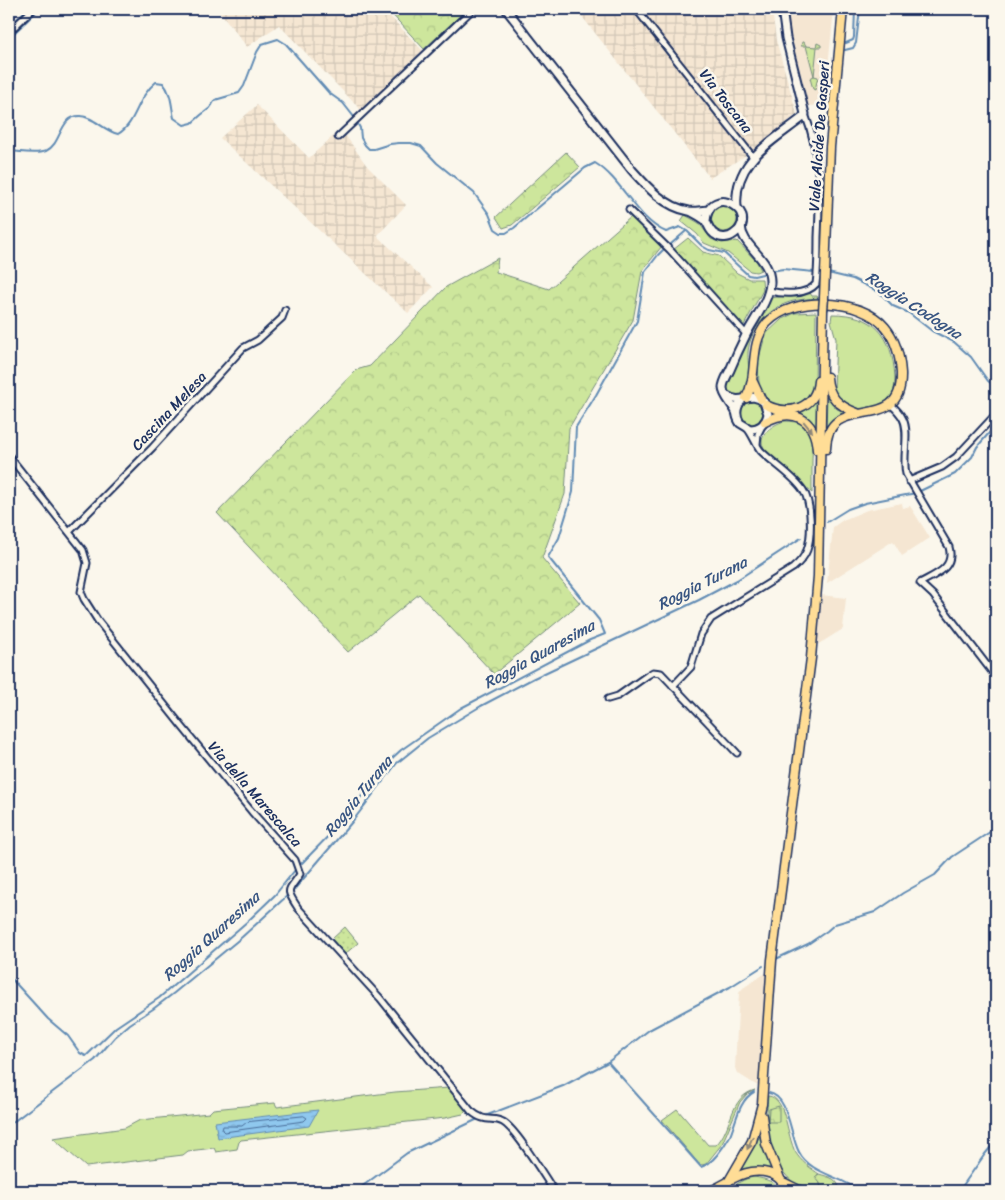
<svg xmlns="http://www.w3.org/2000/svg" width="1005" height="1200" viewBox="0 0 1005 1200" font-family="Sriracha,sans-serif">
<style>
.built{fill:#f5e6d2}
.industrial{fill:url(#industrial-grid)}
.green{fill:#cde69c;stroke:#748a7d}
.forest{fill:url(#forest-crowns);stroke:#748a7d}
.garden{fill:url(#garden-dots);stroke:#748a7d}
.water{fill:url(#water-ripples);stroke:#618bb4}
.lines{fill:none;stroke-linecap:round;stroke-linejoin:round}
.shore{stroke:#496c98;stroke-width:1}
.stream{stroke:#618bb4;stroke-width:2}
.street-casing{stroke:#1b2f5e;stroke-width:9}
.secondary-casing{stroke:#1b2f5e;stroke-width:11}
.primary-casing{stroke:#1b2f5e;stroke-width:11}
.highway-casing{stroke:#1b2f5e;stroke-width:12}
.street{stroke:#fbf7ec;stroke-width:5}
.secondary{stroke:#fbf7ec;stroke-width:7}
.primary{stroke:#ffdd96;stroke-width:8}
.highway{stroke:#ffdd96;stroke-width:9}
.primary-bridge-casing{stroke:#1b2f5e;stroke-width:11;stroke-linecap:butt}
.primary-bridge{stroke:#ffdd96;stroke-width:8}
.oneway{fill:#8d867a}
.labels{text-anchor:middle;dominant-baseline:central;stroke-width:5;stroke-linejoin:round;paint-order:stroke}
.street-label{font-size:15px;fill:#1b2f5e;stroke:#fbf7ec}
.water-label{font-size:16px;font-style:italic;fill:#385582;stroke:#fbf7ec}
</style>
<defs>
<pattern id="industrial-grid" width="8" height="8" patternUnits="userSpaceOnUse" patternTransform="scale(1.25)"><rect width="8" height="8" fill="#f5e6d2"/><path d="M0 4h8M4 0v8" fill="none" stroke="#d1c6b7"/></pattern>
<pattern id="forest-crowns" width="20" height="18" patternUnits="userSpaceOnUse" patternTransform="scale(1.25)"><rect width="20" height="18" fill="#cde69c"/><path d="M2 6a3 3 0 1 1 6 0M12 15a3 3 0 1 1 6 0" fill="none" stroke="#afc689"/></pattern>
<pattern id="garden-dots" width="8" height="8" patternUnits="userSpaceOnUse" patternTransform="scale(1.25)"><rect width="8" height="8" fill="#cde69c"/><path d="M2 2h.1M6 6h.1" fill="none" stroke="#afc689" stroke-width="1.8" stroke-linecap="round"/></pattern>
<pattern id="water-ripples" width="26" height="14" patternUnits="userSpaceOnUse" patternTransform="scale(1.25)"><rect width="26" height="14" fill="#8fc8ee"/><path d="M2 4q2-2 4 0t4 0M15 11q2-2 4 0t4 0" fill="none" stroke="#7bacce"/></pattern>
</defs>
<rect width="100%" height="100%" fill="#fbf7ec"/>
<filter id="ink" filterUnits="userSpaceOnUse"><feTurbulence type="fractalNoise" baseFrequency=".02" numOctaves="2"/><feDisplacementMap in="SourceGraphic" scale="10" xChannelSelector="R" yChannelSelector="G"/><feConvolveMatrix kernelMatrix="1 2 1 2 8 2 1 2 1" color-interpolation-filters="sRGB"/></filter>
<g filter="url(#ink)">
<g class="built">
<polygon points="785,9 834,9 824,105 808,106 792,46"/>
<polygon points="902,503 903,508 910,506 930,538 902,556 893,541 827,583 833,527 843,520 867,510"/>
<polygon points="821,595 846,598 843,629 817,645"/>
<polygon points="769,971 761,1088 737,1073 735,1068 739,993 743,988"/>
</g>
<g class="industrial">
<polygon points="224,9 383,9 423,51 361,110 279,25 247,47 220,12"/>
<polygon points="576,9 772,9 776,40 797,114 754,150 710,178"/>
<polygon points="257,105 309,158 341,129 367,166 406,205 377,236 433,287 408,313 220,138"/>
</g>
<g class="green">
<polygon points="802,42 804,42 806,46 816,47 817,43 821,45 821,47 817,47 814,76 818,77 815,90 813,89 810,78 814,76 806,46 801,46"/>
<circle cx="724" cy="219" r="13"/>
<polygon points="685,215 699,223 711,239 722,243 737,241 757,262 761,270 756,272 750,271 728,253 704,243 697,234 681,221"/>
<path d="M 810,293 L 812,296 L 817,296 L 818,298 C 808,299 797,299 787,303 C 767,310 750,330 748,352 C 747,366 755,390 738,397 L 730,395 L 727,387 L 737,360 L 770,298 Z"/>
<polygon points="816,312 815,387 803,402 784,409 774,405 763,396 759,385 758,361 764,340 767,333 782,319 795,313"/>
<path d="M 832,314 C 875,314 892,335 895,377 C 895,385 894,397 887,403 C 881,408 869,409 862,411 L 840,402 L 834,390 L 836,339 L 831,321 Z"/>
<polygon points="817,396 817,430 808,418 798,413 805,410"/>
<path d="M 827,396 L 837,409 L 847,413 C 836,418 831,423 826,433 Z"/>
<circle cx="752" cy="413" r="12"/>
<path d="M 785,421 C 813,421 813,438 812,462 C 812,472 812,483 812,493 L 765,451 C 765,450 762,444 762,443 C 761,432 776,423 785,421 Z"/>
<polygon points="449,1088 467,1110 463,1114 445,1118 241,1140 239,1142 237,1149 216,1152 214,1148 188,1151 183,1155 86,1167 53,1138 125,1128 140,1120 209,1113 213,1109 275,1103 277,1107 395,1092"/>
<path d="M 755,1090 L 747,1094 L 740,1102 L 722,1144 L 706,1164 L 702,1165 L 699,1164 L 662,1120 L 677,1109 L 708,1145 L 716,1145 C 733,1128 729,1097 755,1090 Z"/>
<path d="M 768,1096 C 788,1097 786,1142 798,1156 C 803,1163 812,1169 819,1174 L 817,1175 L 822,1190 L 821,1191 L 804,1191 C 769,1167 764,1136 768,1096 Z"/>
<polygon points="760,1136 764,1151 774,1171 740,1171"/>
<path d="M 754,1177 C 766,1179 774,1181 781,1191 L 729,1191 C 737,1183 743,1179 754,1177 Z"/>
</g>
<g class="forest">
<polygon points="387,9 467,9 424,49"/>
<polygon points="566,152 580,167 512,225 503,228 496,217"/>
<polygon points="632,216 662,246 642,271 633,320 569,428 565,494 542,558 580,603 494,674 419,594 348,652 217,513 356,370 370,366 446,287 498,258 496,272 549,289"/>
<polygon points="688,238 703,252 719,256 737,273 749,279 762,279 763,290 743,327 673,250"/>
<polygon points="779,1106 779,1122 768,1122 769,1109"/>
<path d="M 819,1174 C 829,1177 840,1179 839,1191 L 821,1191 L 822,1190 L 820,1183 L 815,1177 Z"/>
</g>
<polygon class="garden" points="345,927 358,943 345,954 332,939"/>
<polygon class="water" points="318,1110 309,1126 218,1138 215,1122"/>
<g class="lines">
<polygon class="shore" points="304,1116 307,1118 304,1121 224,1132 222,1130 223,1126 242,1126 247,1122"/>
<g class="stream">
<polyline points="9,27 27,9"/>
<polyline points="9,38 39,9"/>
<polyline points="846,43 853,40 854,37 855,9"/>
<polyline points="845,50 853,48 856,43 860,9"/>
<path d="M 9,153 L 11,151 C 22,152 37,155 46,151 C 62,144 59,116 80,116 C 93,116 104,131 118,134 C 137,123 136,98 156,82 L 163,83 C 172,94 171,105 174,118 L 184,125 L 192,123 L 201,115 L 210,108 L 215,100 L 239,93 L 244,86 L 257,52 L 262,44 L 278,39 L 286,44 L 329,93 L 343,103 L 354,117 L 360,128 L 361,138 L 365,145 L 369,149 L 374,149 L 390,144 L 399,143 L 411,143 L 421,146 L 437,163 L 474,193 L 489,214 L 495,229 L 501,233 L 506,233 L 514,228 L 585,168 L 595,163 C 623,180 636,219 666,232 L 680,227 L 687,231 L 702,246 L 709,250 L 724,253 L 748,275 L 754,276 L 767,273"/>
<polyline points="671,244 686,231"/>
<polyline points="771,271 783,269 824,273"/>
<polyline points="828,273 853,279 879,292 893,306 909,313 932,331 954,342 971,357 988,381 996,387"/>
<polyline points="827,522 848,509 865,503 916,493 955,474 972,457 977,447 996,425"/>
<polyline points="302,863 340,824 388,762 401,750 461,708 590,640 605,634 599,620 548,557 559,538 573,492 576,427 596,395 637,321 645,272 658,255 663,250"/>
<polyline points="292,892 352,822 397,763 428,738 481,706 534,678 699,600 737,580 801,538"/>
<polyline points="776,959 808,944 827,931 835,924 875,912 903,893 935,875 952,857 996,828"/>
<polyline points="9,976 48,1019 68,1036 80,1053 86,1056 116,1027 159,998 249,920 275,895 295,870"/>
<path d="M 608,1062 L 701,1167 C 708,1165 712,1161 717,1155 C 722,1149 726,1143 730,1136 C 736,1122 739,1100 754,1092"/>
<path d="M 769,1093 C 789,1096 790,1136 799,1152 C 810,1174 842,1176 859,1191"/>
<polyline points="485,1116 563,1086 608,1062 649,1030 730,987 763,966"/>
<polyline points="9,1125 95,1060 115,1037 130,1024 153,1009 174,993 242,937 288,895"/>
<polyline points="356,1191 407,1153 480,1118"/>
<polyline points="959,1191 985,1154 996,1141"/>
</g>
<g class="street-casing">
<g id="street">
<polyline points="636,9 753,157"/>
<polyline points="9,32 33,9"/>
<polyline points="338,137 473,9"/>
<polyline points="629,210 670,250 746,334"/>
<path d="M 769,291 C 782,294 806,296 816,284 C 818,269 818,252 818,237 C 820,195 821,154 805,114"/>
<path d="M 890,404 C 895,408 900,413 903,419 C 910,433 902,457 906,474 L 949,547 C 955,568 936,574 920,583 L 933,595 L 996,677"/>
<polyline points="757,444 758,434 762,426"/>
<path d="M 9,456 L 83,550 L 87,563 L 81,592 L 84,599 L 98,621 L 180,724 L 252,812 L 295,860 L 300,874 C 289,892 284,887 298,908 L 380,998 L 471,1111 C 486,1124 492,1116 503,1122 C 517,1130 544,1176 554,1191"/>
<polyline points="909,481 942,467 956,457 996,414"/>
<polyline points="70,531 152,448 243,348 258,340 282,318 285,310"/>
<path d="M 673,686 L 691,667 L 701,634 L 711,619 L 793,568 C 799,563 804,558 807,550 C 812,536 812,503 803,490 C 793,475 774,464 761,451 C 755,444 753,435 747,428"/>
<polyline points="608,699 618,696 648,675 653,672 661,673 737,753"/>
</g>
</g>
<g class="secondary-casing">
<g id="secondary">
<path d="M 506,9 L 632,170 C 647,187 665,207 689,211 C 696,212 703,210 709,210"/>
<path d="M 737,207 C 733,162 770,143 802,118 L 805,114 L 786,38 L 782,9"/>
<path d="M 692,212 C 696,214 701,217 705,220 C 709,225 709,232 716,235 C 721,239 729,238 734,234 C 763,214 710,180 706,221"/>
<path d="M 727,396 C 743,406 749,390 764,402 L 768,414 C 766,423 760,429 750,429 L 740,423 C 735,415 736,407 742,400"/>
<path d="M 736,412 C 733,405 723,396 723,388 C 723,382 727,376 730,370 C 735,358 740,347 746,335 C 754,319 769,301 770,283 C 771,257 742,248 741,226"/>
</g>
</g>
<g class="primary-casing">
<g id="primary">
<polyline points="824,298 830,147 843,9"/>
<path d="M 827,377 C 828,397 839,406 857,413"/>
<polyline points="753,382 761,399"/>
<path d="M 746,398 C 759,374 748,345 767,323 C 793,295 861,298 885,327 C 896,340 900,357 901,373 C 903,439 827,388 826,449"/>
<path d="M 766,405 C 788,416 816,409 818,381"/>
<path d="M 765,422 C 793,407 815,418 817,450"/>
<polyline points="762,1116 766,1144 781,1181"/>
<path d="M 732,1179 C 752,1168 777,1167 788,1191"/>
<polyline points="723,1191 752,1141 762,1104 772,960 811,658 818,576 823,310"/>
</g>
</g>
<g class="highway-casing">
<g id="highway">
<polyline points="784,1183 800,1191"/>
<polyline points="712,1191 727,1183"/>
</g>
</g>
<use href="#street" class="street"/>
<use href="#secondary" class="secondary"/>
<use href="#primary" class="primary"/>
<use href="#highway" class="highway"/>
<g class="primary-bridge-casing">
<polyline id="primary-bridge" points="823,310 824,298"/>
</g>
<use href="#primary-bridge" class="primary-bridge"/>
</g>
<defs><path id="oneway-solid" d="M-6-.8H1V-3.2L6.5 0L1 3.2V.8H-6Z" transform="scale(1.25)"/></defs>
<g class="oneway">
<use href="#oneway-solid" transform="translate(808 427) rotate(51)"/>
<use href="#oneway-solid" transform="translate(750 1143) rotate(114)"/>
</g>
</g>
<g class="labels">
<g class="street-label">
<text transform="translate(726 101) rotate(52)">Via Toscana</text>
<text transform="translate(819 136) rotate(-86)">Viale Alcide De Gasperi</text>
<text transform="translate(169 411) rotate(-47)">Cascina Melesa</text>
<text transform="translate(255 794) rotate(49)">Via della Marescalca</text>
</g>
<g class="water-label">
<text transform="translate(914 305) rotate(33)">Roggia Codogna</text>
<text transform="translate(702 583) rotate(-27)">Roggia Turana</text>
<text transform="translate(539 654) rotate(-29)">Roggia Quaresima</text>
<text transform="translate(358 796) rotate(-51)">Roggia Turana</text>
<text transform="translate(211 936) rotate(-42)">Roggia Quaresima</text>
</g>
</g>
<rect width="1005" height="1200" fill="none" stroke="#fbf7ec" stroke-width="30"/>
<rect x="15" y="15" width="975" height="1170" fill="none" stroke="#1b2f5e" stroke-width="2" filter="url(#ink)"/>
</svg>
